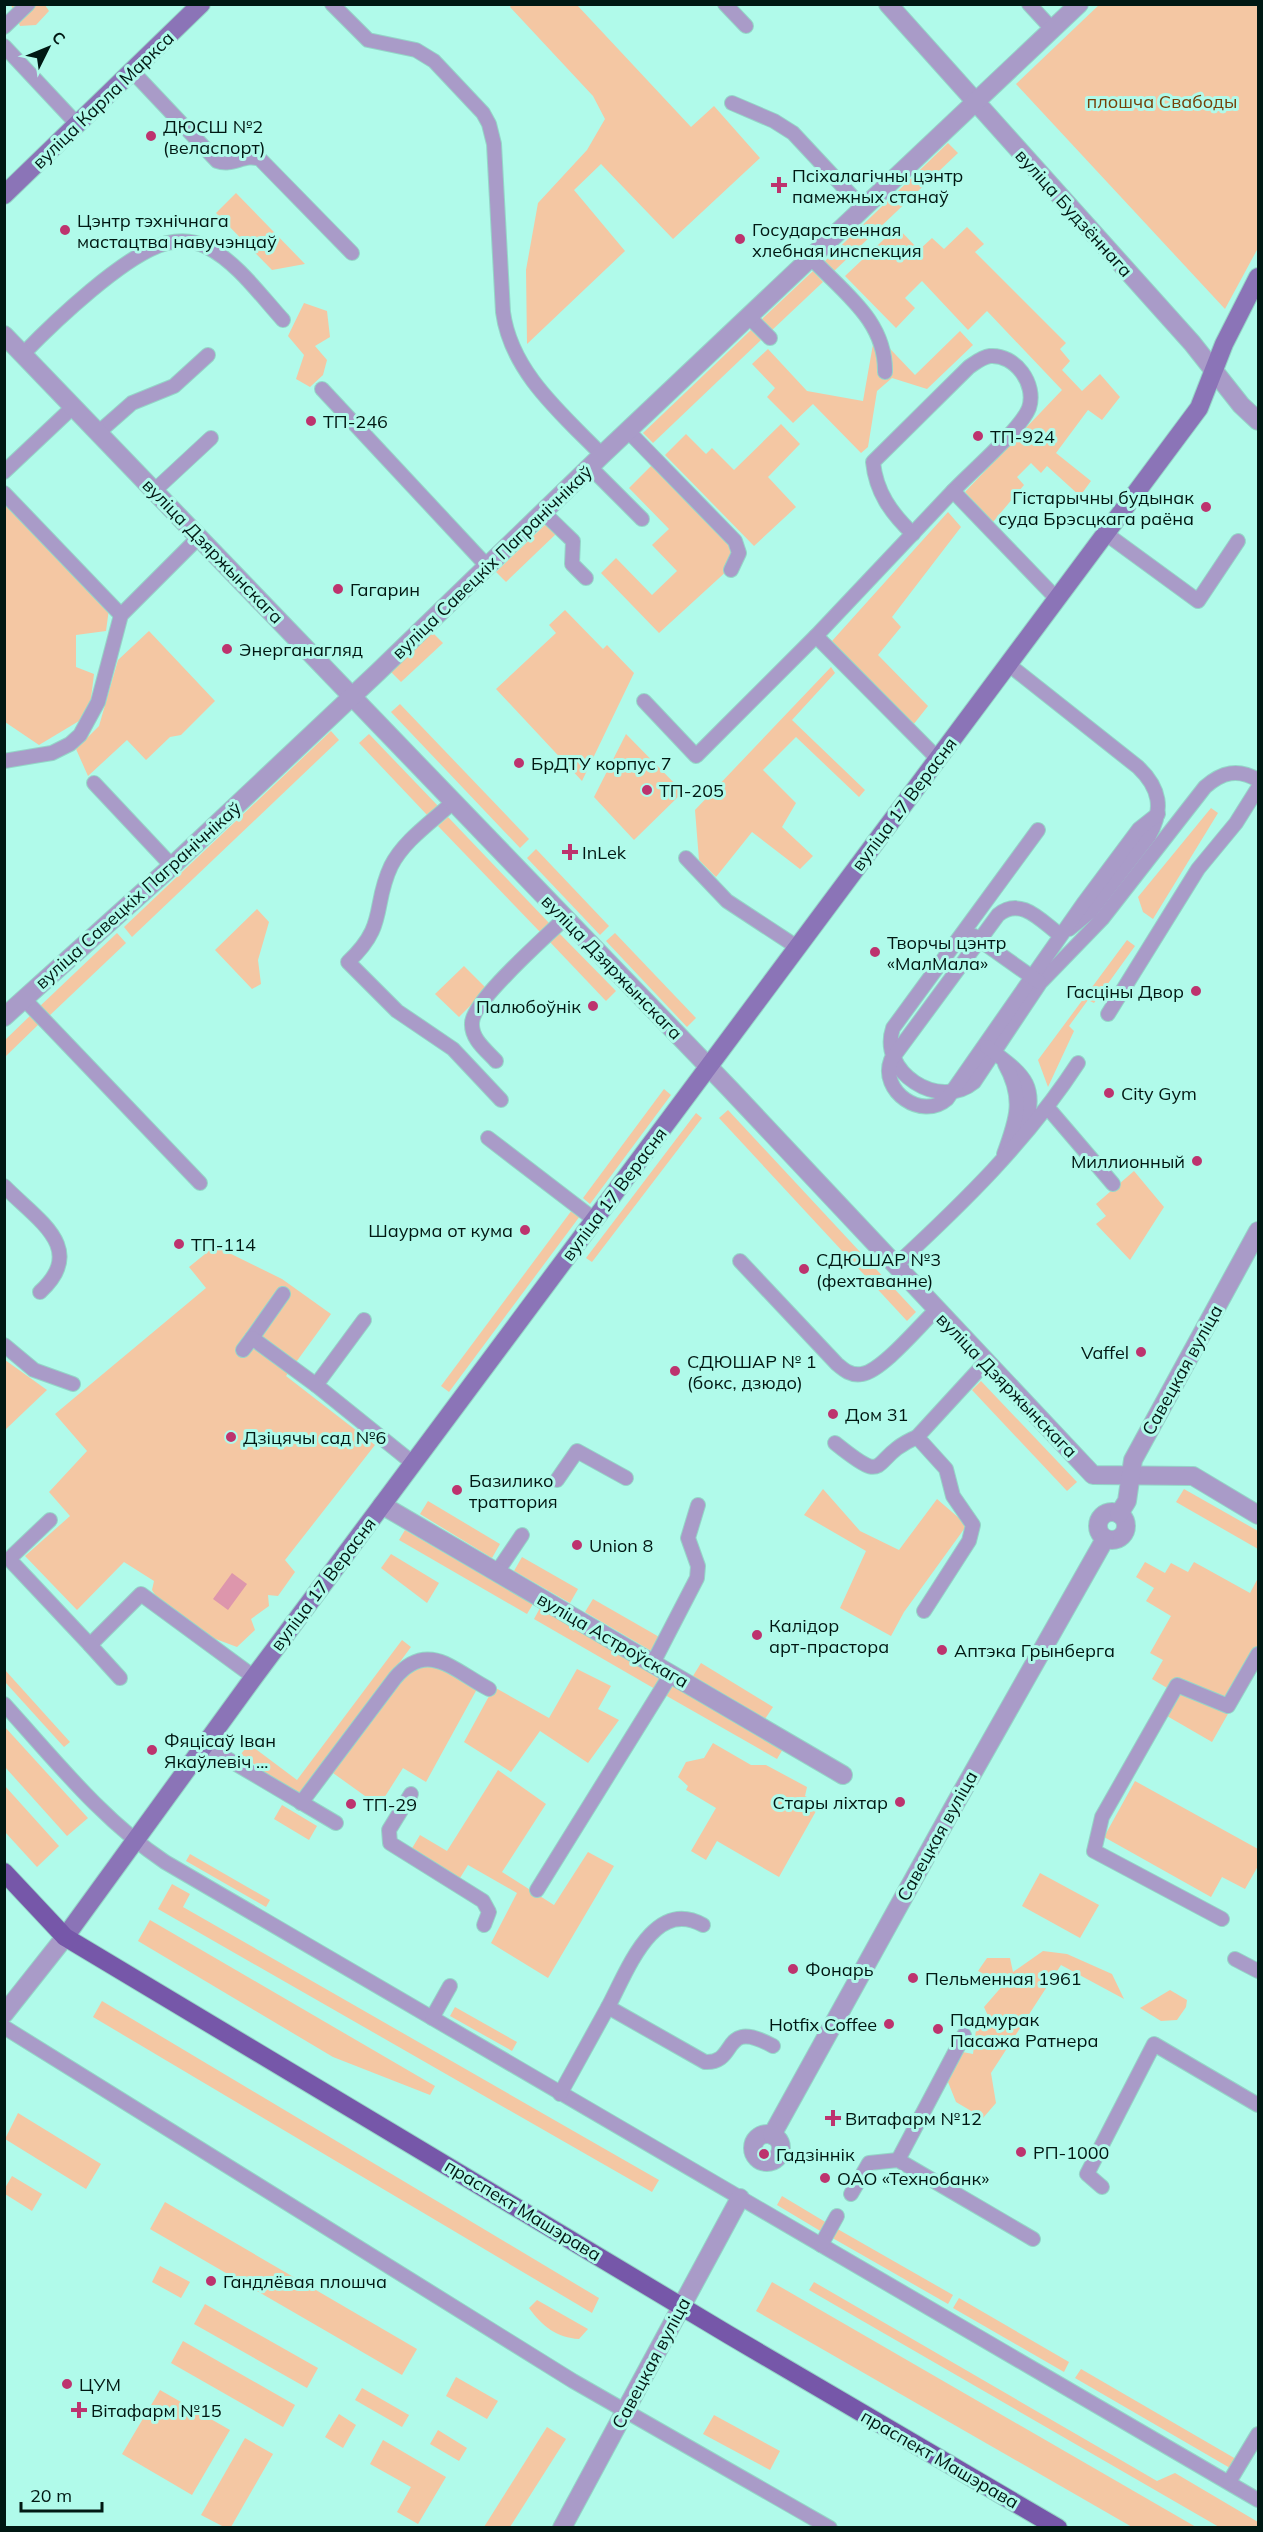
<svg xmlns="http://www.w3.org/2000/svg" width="1263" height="2532" viewBox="0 0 1263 2532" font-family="Mulish,sans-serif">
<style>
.green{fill:#f4c7a3}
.water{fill:#dd96ac}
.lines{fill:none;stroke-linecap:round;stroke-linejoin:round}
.lane-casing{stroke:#94d6c8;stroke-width:16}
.street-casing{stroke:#94d6c8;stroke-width:20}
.secondary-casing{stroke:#94d6c8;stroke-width:20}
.primary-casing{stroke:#94d6c8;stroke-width:20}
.lane{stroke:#a99bc8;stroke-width:14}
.street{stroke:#a99bc8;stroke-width:18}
.secondary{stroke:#8b74b7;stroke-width:18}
.primary{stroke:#7657a9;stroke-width:18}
.poi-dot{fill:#bd336e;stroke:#b0faea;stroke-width:2}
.labels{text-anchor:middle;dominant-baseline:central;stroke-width:6;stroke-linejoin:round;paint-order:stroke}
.street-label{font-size:18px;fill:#001813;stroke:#b0faea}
.park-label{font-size:18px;fill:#754009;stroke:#b0faea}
.poi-label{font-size:18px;fill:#001813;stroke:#b0faea;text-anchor:start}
</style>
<rect width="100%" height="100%" fill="#b0faea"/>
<g class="green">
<polygon points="512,4 577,5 691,127 714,106 760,158 673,239 601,164 574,190 625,251 527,344 526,270 538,203 587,150 605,119 593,96 510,7"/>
<polygon points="1100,4 1258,5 1258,248 1225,309 1016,84"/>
<polygon points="11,5 45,5 49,11 36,25 20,26"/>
<polygon points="948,143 958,153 832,273 823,263"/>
<polygon points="236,193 305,264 272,270 216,213"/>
<polygon points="897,227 919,250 932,238 944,249 967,227 984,244 975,252 1066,343 1060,349 1070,361 1062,370 1082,391 1100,374 1120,397 1102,420 1088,410 1056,453 1091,481 1080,496 1047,466 1041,473 1031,463 1017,477 1024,485 993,522 965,492 1062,390 987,311 968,330 922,281 905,298 915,308 896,328 845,276"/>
<polygon points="813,271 823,282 770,332 760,321"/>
<polygon points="304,303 327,311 330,337 315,346 327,360 323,375 310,387 296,379 304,355 288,336"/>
<polygon points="751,330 761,340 653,443 643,433"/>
<polygon points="960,331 973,345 927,389 892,378 877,391 868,447 861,453 813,404 793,423 767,397 775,388 752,364 768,349 807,391 863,401 875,333 915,375"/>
<polygon points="781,424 800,444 768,477 796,507 754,546 665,455 686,434 706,454 712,448 734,470"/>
<polygon points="652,465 741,558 659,633 601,573 616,558 652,595 677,571 652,545 669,529 629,488"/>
<polygon points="4,499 109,609 106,631 76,635 76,667 94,674 89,715 39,745 5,722"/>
<polygon points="948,512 961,527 892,617 901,627 878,655 928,706 913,725 832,641"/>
<polygon points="547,523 557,533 506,582 496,572"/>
<polygon points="565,610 603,649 607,645 634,673 582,781 496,689 556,633 549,625"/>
<polygon points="149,631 215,701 181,735 170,737 146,760 127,740 88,776 76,749 99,726 118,660"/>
<polygon points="432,632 443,643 401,682 391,672"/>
<polygon points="831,667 835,673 792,720 865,790 859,797 796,737 763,770 796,803 782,827 813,856 800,869 752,832 716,877 699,860 695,810"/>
<polygon points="400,704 529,839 520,848 391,712"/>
<polygon points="331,731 339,740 132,937 124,927"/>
<polygon points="369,734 439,807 429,817 359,743"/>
<polygon points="626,734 683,792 634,840 594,797"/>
<polygon points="1211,808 1218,813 1153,919 1143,912 1138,897"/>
<polygon points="448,817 550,924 541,933 438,826"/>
<polygon points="536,849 609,926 600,935 527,858"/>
<polygon points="257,909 269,922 258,960 261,984 252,989 215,950"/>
<polygon points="558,932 616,991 606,1001 549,941"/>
<polygon points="117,933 126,943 48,1017 38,1008"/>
<polygon points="615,933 696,1018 687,1027 606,941"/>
<polygon points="1127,940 1135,946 1094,1003 1088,1000 1069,1026 1074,1031 1048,1087 1038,1060"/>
<polygon points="464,966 487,989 459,1017 435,994"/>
<polygon points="33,1013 41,1022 5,1057 5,1040"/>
<polygon points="664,1089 671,1095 590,1204 583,1198"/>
<polygon points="728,1110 916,1312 907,1321 719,1118"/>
<polygon points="696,1113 702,1118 592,1262 586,1258"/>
<polygon points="1134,1171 1164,1207 1130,1260 1096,1224 1106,1216 1096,1204"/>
<polygon points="572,1210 580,1216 449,1392 441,1386"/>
<polygon points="215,1246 282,1279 331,1314 286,1376 375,1445 285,1560 295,1572 278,1596 268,1595 269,1606 251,1619 255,1630 237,1647 173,1623 152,1590 154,1581 124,1562 77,1610 25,1556 70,1516 49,1492 87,1451 55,1414 206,1288 189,1267"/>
<polygon points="5,1360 47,1390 5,1430"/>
<polygon points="981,1381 1077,1482 1067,1491 972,1390"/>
<polygon points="823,1489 860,1531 899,1550 937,1499 967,1525 904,1612 891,1636 840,1608 866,1551 804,1515"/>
<polygon points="1184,1489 1258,1531 1258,1549 1176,1502"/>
<polygon points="428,1501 500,1544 492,1558 420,1514"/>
<polygon points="405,1530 533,1604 527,1614 399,1540"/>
<polygon points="391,1554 439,1583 427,1603 381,1568"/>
<polygon points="522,1557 578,1589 570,1603 514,1571"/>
<polygon points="1145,1562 1165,1573 1171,1563 1188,1572 1194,1562 1250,1593 1258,1578 1258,1661 1212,1742 1167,1716 1179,1695 1152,1679 1163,1660 1150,1653 1171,1616 1146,1601 1154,1588 1136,1577"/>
<polygon points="593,1599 661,1638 653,1652 585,1612"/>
<polygon points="540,1608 660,1679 655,1689 534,1619"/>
<polygon points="402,1640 411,1647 299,1798 241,1754 249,1744 297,1780"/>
<polygon points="701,1663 773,1707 765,1719 693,1676"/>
<polygon points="421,1664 440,1667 477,1689 426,1782 403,1768 379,1806 333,1773 398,1680"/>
<polygon points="577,1669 611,1686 598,1709 619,1720 588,1763 540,1731 511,1772 464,1742 494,1687 549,1718"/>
<polygon points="5,1670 70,1742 64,1747 5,1682"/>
<polygon points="671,1685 783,1749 777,1759 665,1695"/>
<polygon points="4,1726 88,1818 67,1836 5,1767"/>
<polygon points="713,1743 751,1765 766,1765 807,1787 805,1796 820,1804 779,1877 717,1841 706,1860 691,1851 716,1808 686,1790 688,1786 678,1777 686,1762 704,1758"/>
<polygon points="498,1770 546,1804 502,1872 554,1905 588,1852 614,1866 548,1978 491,1943 517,1893 468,1865 460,1878 411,1850 420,1835 447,1851"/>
<polygon points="1135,1781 1258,1849 1258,1866 1245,1889 1222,1877 1211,1897 1104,1837"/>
<polygon points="5,1786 59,1846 37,1867 5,1832"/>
<polygon points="282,1805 317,1826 309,1840 274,1819"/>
<polygon points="190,1854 270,1900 266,1907 186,1861"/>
<polygon points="1040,1873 1099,1905 1080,1938 1022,1906"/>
<polygon points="172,1884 190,1894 183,1907 659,2180 652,2192 158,1909"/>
<polygon points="150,1920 435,2086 430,2095 333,2057 138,1941"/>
<polygon points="1043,1951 1067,1954 1112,1974 1124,1999 1061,1965 991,2073 996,2103 983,2118 956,2102 944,2072 952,2050 973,2054 977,2022 990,2020 984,2007 1004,1984 978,1971 987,1958 1010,1958 1013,1972"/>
<polygon points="1170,1990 1187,2000 1186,2007 1177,2020 1161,2021 1140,2008"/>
<polygon points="102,2001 599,2298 592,2313 93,2017"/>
<polygon points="455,2007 517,2042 512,2051 450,2016"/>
<polygon points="18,2113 101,2164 86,2189 5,2139"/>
<polygon points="12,2176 42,2194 32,2211 5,2194 5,2188"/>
<polygon points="782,2196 827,2223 822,2232 777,2205"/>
<polygon points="165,2202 417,2349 402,2375 150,2229"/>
<polygon points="834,2227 953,2295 948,2304 829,2236"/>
<polygon points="160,2266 190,2282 181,2298 152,2282"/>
<polygon points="772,2282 1196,2527 1132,2527 756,2311"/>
<polygon points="814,2282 1157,2481 1175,2473 1258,2522 1258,2527 1219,2527 809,2290"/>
<polygon points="959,2298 1069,2362 1064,2372 953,2308"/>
<path d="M 537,2300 L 588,2329 L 579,2339 C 557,2338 542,2326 529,2308 Z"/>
<polygon points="205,2304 318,2368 307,2388 194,2324"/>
<polygon points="183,2341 295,2405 283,2427 171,2363"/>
<polygon points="1081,2369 1236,2459 1230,2468 1075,2378"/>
<polygon points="456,2377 498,2401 487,2419 446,2396"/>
<polygon points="362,2388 409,2415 402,2427 355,2400"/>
<polygon points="160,2390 230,2430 192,2495 122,2454"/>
<polygon points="339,2414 356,2425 343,2448 325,2437"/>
<polygon points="714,2415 780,2451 770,2470 703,2434"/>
<polygon points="547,2427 566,2439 510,2527 484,2527"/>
<polygon points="438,2430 467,2448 459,2461 430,2444"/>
<polygon points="245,2438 273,2454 231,2527 224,2527 201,2515"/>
<polygon points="383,2440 446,2477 418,2524 397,2512 411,2487 370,2464"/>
</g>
<polygon class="water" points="232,1573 247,1584 228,1610 213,1599"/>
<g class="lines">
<g class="lane-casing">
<g id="lane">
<path d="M 332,4 L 368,40 L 416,50 L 434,61 L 483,113 L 489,124 L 494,144 L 503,312 C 511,372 562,414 602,455"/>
<polyline points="725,4 746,26"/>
<polyline points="1029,4 1053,30"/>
<polyline points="4,27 28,4"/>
<polyline points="4,46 77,124"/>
<path d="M 132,71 L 217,161 C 233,167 244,153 260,159 L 352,253"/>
<polyline points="732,103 774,121 793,133 863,208"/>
<path d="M 811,258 C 844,293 886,321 885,372"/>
<polyline points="749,317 770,338"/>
<path d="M 23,354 C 53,323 126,253 167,243 C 181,240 195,241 207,247 C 237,262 261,296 283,320"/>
<polyline points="322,389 487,566"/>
<polyline points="628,431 735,541 739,553 731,570"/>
<polyline points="99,432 132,403 174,386 208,355"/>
<polyline points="590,467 642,519"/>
<polyline points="4,472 74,406"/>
<polyline points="155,490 211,438"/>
<polyline points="4,493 121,615"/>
<polyline points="543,512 573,541 572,564 586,578"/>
<polyline points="1105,533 1198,601 1238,541"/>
<path d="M 913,534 C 891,513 876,492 873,462 L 969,367 C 975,363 982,357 990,356 C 1015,354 1037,384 1029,408 C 1021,429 971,472 953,491"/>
<polyline points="816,636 938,759"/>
<path d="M 1008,664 L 1138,767 C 1160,788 1164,809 1149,836 L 1091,911 L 1069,929"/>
<polyline points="644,701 696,756 816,636 953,491 1057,599"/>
<polyline points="4,761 52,753 70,744 80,735 98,702 121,615 199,537"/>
<polyline points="94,783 172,866"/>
<path d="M 453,802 C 433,821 404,840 391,866 C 372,906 388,925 348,962 L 397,1011 L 453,1049 L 501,1100"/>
<path d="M 1038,830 L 893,1028 C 878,1072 939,1111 974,1082 L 1040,983 L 1102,919 L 1205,787 C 1222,772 1238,768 1258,780"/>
<polyline points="686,858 727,901 797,947"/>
<path d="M 1060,935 C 1041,921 1021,896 998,915 L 891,1060 C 879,1091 922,1121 947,1099 L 1083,904 L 1139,829 L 1158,814"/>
<polyline points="974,936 1039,982"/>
<polyline points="24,999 200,1183"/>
<polyline points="1108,1014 1198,869 1236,823 1258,788"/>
<path d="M 987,1047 C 1022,1074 1040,1083 1024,1131"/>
<path d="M 496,1061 C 486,1050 471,1039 472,1023 C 472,1001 546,937 565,918"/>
<polyline points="1048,1108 1113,1184"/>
<polyline points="488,1138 595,1220"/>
<path d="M 1004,1154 C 1017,1119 1024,1098 1005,1064"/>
<path d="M 4,1186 C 37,1220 88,1248 40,1292"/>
<path d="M 740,1261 L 837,1364 C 844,1370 851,1376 862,1374 C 882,1371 920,1325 936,1310"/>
<path d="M 895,1266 C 962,1204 1028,1140 1078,1063"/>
<polyline points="364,1320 316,1385 414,1464"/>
<polyline points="252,1338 283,1294"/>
<polyline points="4,1345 34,1370 73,1384"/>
<polyline points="243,1350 252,1338 316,1385"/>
<path d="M 835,1443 C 892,1489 867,1458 917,1437"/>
<polyline points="557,1480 577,1451 626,1478"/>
<polyline points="50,1520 9,1559 90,1645 141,1594 254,1677"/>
<polyline points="497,1572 522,1535"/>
<polyline points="924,1611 969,1541 973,1525 953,1496 946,1469 917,1437 985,1363"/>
<polyline points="90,1645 120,1678"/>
<polyline points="653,1663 697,1578 698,1566 688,1538 698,1505"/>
<path d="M 4,1704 C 55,1760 102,1820 165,1862 L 1258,2500"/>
<polyline points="204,1745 336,1823"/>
<polyline points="411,1794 389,1830 390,1843 483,1901 489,1912 484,1925"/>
<path d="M 301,1803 L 395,1678 C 428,1639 454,1671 489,1689"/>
<polyline points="537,1890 671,1674"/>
<polyline points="1222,1919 1094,1851 1102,1817 1177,1685 1228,1706 1258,1654"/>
<polyline points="1235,1959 1258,1971"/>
<path d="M 608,2007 C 627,1972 653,1897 703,1925"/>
<polyline points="432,2018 450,1986"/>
<polyline points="4,2027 573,2381 830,2528"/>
<path d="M 560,2094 L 608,2007 L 705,2062 C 739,2064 720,2017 773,2046"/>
<polyline points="898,2160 964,2035"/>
<polyline points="1102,2187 1087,2174 1154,2044 1258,2105"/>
<polyline points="851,2194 869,2163 898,2160 1033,2239"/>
<polyline points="821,2245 837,2216"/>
<polyline points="1229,2482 1258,2434"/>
</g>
</g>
<g class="street-casing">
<g id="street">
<polyline points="888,4 1192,343 1241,405 1258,421"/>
<polyline points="4,335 730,1089 1093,1475 1193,1476 1258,1515"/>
<polyline points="4,1017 172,866 378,672 602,455 1079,4"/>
<polyline points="382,1505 843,1775"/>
<circle cx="1112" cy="1526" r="14"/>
<polyline points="1119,1514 1127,1501 1133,1460 1258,1231"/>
<polyline points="4,2014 65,1937"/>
<circle cx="767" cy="2148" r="14"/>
<polyline points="772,2135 954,1806 1105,1539"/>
<polyline points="562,2528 740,2198"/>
</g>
</g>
<g class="secondary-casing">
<g id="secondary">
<polyline points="4,195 201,4"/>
<polyline points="65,1937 254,1677 1199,408 1224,344 1258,277"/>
</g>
</g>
<g class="primary-casing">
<polyline id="primary" points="4,1872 65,1937 729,2335 1058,2528"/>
</g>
<use href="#lane" class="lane"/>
<use href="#street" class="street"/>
<use href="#secondary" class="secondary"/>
<use href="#primary" class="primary"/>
</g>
<g class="poi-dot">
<circle cx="151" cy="136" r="6"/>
<path d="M776 176h6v6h6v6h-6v6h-6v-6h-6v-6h6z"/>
<circle cx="65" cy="230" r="6"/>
<circle cx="740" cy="239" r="6"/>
<circle cx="311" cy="421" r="6"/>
<circle cx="978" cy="436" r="6"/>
<circle cx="1206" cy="507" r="6"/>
<circle cx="338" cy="589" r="6"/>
<circle cx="227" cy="649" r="6"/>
<circle cx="519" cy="763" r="6"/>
<circle cx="647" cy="790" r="6"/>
<path d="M567 843h6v6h6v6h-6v6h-6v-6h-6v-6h6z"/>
<circle cx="875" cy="952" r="6"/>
<circle cx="1196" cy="991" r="6"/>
<circle cx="593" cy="1006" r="6"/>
<circle cx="1109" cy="1093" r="6"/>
<circle cx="1197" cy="1161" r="6"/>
<circle cx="525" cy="1230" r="6"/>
<circle cx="179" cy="1244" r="6"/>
<circle cx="804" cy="1269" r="6"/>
<circle cx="1141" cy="1352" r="6"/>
<circle cx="675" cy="1371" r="6"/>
<circle cx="833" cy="1414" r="6"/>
<circle cx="231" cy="1437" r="6"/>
<circle cx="457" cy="1490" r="6"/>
<circle cx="577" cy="1545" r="6"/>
<circle cx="757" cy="1635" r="6"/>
<circle cx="942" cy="1650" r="6"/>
<circle cx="152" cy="1750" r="6"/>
<circle cx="900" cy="1802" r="6"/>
<circle cx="351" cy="1804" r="6"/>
<circle cx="793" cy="1969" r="6"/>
<circle cx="913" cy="1978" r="6"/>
<circle cx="889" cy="2024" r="6"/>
<circle cx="938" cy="2029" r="6"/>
<path d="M830 2109h6v6h6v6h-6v6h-6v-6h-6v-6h6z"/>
<circle cx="1021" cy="2152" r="6"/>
<circle cx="764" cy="2154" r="6"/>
<circle cx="825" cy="2178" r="6"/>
<circle cx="211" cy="2281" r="6"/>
<circle cx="67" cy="2384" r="6"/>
<path d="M76 2401h6v6h6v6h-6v6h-6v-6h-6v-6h6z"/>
</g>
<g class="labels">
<g class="street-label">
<text transform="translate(103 100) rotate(-44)">вуліца Карла Маркса</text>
<text transform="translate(1074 213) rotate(48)">вуліца Будзённага</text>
<text transform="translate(213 551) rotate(46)">вуліца Дзяржынскага</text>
<text transform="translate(492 562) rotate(-44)">вуліца Савецкіх Пагранічнікаў</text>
<text transform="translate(904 804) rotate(-53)">вуліца 17 Верасня</text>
<text transform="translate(138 895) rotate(-42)">вуліца Савецкіх Пагранічнікаў</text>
<text transform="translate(612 967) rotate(46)">вуліца Дзяржынскага</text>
<text transform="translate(614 1194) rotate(-53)">вуліца 17 Верасня</text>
<text transform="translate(1182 1370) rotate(-61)">Савецкая вуліца</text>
<text transform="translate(1007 1385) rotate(46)">вуліца Дзяржынскага</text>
<text transform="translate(323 1584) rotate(-53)">вуліца 17 Верасня</text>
<text transform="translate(613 1640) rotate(30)">вуліца Астроўскага</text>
<text transform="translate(937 1836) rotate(-61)">Савецкая вуліца</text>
<text transform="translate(523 2210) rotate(31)">праспект Машэрава</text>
<text transform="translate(651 2363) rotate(-62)">Савецкая вуліца</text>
<text transform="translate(940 2459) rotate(30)">праспект Машэрава</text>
</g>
<g class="park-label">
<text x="1162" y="101">плошча Свабоды</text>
</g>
<g class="poi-label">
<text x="163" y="126">ДЮСШ №2<tspan x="163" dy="21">(веласпорт)</tspan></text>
<text x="792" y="175">Псіхалагічны цэнтр<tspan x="792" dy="21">памежных станаў</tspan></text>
<text x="77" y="220">Цэнтр тэхнічнага<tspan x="77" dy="21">мастацтва навучэнцаў</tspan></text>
<text x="752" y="229">Государственная<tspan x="752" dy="21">хлебная инспекция</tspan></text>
<text x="323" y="421">ТП-246</text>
<text x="990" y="436">ТП-924</text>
<text x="1194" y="497" text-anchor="end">Гістарычны будынак<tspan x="1194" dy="21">суда Брэсцкага раёна</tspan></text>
<text x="350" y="589">Гагарин</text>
<text x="239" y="649">Энерганагляд</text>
<text x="531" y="763">БрДТУ корпус 7</text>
<text x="659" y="790">ТП-205</text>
<text x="582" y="852">InLek</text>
<text x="887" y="942">Творчы цэнтр<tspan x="887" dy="21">«МалМала»</tspan></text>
<text x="1184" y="991" text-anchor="end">Гасціны Двор</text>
<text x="581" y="1006" text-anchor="end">Палюбоўнік</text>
<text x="1121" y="1093">City Gym</text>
<text x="1185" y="1161" text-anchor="end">Миллионный</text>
<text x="513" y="1230" text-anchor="end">Шаурма от кума</text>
<text x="191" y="1244">ТП-114</text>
<text x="816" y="1259">СДЮШАР №3<tspan x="816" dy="21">(фехтаванне)</tspan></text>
<text x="1129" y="1352" text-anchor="end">Vaffel</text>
<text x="687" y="1361">СДЮШАР № 1<tspan x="687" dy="21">(бокс, дзюдо)</tspan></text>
<text x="845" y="1414">Дом 31</text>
<text x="243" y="1437">Дзіцячы сад №6</text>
<text x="469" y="1480">Базилико<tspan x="469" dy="21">траттория</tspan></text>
<text x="589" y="1545">Union 8</text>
<text x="769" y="1625">Калідор<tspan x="769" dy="21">арт-прастора</tspan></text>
<text x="954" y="1650">Аптэка Грынберга</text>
<text x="164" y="1740">Фяцісаў Іван<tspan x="164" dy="21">Якаўлевіч ...</tspan></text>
<text x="888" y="1802" text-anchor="end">Стары ліхтар</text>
<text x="363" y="1804">ТП-29</text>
<text x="805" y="1969">Фонарь</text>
<text x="925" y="1978">Пельменная 1961</text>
<text x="950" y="2019">Падмурак<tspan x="950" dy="21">Пасажа Ратнера</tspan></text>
<text x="877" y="2024" text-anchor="end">Hotfix Coffee</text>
<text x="845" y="2118">Витафарм №12</text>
<text x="1033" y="2152">РП-1000</text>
<text x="776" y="2154">Гадзіннік</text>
<text x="837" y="2178">ОАО «Технобанк»</text>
<text x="223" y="2281">Гандлёвая плошча</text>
<text x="79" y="2384">ЦУМ</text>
<text x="91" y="2410">Вітафарм №15</text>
</g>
</g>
<rect width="1263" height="2532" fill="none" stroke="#001813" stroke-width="12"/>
<g transform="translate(48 48) rotate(47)" stroke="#b0faea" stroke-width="4.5" paint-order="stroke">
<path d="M0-4.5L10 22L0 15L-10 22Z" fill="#001813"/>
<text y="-9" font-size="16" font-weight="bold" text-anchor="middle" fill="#001813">С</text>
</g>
<path d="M21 2502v9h81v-9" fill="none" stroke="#001813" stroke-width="3"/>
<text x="30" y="2502" font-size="18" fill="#001813" stroke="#b0faea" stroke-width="4.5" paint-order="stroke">20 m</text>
</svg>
